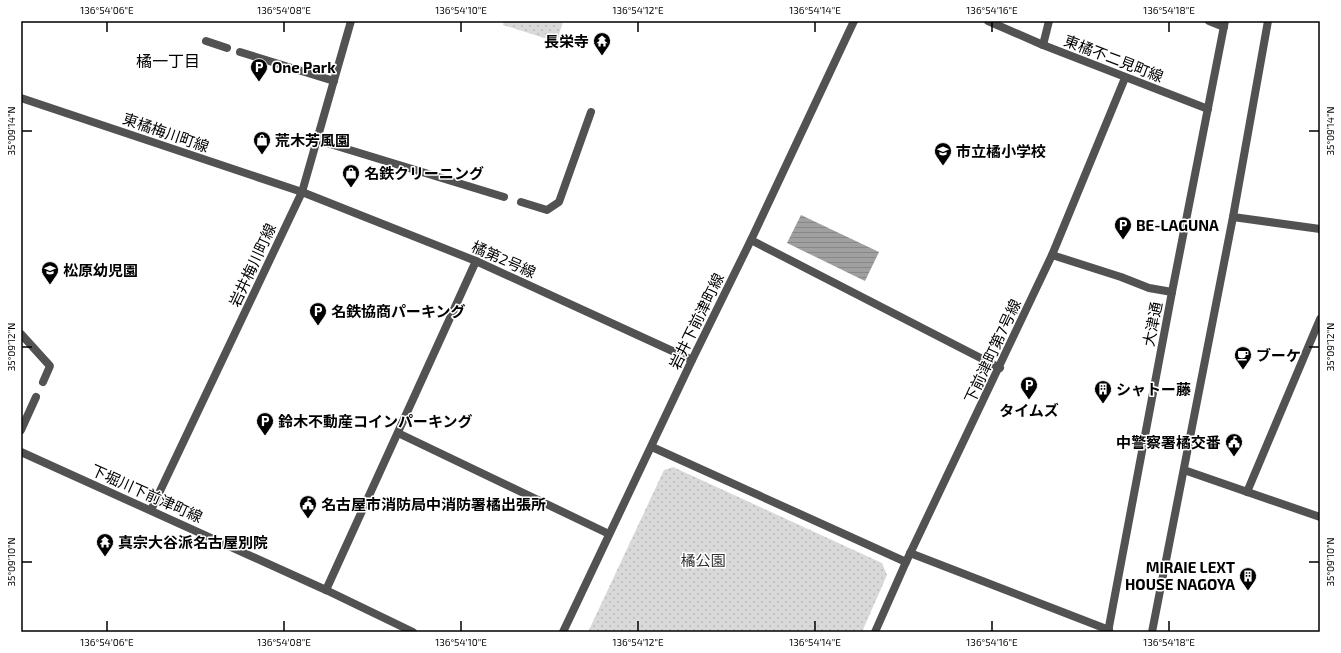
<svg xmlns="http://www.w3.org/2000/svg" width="1341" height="653" viewBox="0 0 1341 653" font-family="'Exo 2','Noto Sans JP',sans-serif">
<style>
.grass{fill:url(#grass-dots)}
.water{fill:url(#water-rules)}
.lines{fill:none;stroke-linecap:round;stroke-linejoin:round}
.service{stroke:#525252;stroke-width:8}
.minor{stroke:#525252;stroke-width:8}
.tertiary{stroke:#525252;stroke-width:8}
.ticks{fill:none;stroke:#000;stroke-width:1.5}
.labels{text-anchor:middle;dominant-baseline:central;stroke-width:3;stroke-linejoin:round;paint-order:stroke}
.poi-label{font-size:15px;font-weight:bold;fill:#000;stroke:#fff;text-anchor:start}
.street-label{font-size:15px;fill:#000;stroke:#fff}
.park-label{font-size:15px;fill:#303030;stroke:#fff}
.neighbourhood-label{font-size:16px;fill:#000;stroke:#fff}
.neatline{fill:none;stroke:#000;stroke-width:1.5}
.ticks-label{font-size:10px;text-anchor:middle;fill:#000}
</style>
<defs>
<pattern id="grass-dots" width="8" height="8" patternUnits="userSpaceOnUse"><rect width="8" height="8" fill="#d9d9d9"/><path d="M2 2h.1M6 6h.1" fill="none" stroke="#b8b8b8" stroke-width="1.8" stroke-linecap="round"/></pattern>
<pattern id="water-rules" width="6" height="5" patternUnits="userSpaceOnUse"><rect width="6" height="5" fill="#a0a0a0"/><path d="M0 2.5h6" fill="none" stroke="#888"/></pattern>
</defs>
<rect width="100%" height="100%" fill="#fff"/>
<g class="grass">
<polygon points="504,21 563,21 557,42 503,25"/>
<polygon points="673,467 882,563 887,575 862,632 588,632 664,470"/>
</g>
<polygon class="water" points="801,215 879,252 865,281 787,243"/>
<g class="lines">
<g class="service">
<polyline points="206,41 227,48"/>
<polyline points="240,52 334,81"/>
<polyline points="317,140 504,197"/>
<polyline points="521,202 547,210 559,202 591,112"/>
<polyline points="21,334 50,366 43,382"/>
<polyline points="21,430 36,397"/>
</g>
<g class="minor">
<polyline points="988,21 1043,45 1208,109"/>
<polyline points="1209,21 1224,27"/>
<polyline points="1043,45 1049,21"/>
<polyline points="21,98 302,192 476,261 692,360"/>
<polyline points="1233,217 1320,229"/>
<polyline points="751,240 1000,368"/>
<polyline points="1052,255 1121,277 1149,288 1172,292"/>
<polyline points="398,433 609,534"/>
<polyline points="652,447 906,562"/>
<polyline points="1184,470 1320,517"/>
<polyline points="1247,492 1320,319"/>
<polyline points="910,553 1109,630"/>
<polyline points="326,590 476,261"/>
<polyline points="563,632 692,360 751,240 854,21"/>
<polyline points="875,632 906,562 1052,255 1125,78"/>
</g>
<g class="tertiary">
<polyline points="21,452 326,590 413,632"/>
<polyline points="151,510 302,192 351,21"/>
<polyline points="1108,632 1172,292 1225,21"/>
<polyline points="1152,632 1233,217 1268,21"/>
</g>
</g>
<path class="ticks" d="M 107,22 L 107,32M 284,22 L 284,32M 461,22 L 461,32M 638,22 L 638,32M 815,22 L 815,32M 992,22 L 992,32M 1169,22 L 1169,32M 22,131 L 32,131M 1309,131 L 1319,131M 22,347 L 32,347M 1309,347 L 1319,347M 22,562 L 32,562M 1309,562 L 1319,562M 107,621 L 107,631M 284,621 L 284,631M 461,621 L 461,631M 638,621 L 638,631M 815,621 L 815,631M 992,621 L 992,631M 1169,621 L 1169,631"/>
<defs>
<g id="temple-pin" transform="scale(0.9)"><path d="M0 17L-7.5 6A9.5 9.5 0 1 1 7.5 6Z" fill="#000" stroke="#fff"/><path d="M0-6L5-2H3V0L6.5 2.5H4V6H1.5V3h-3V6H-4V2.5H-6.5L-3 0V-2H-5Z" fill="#fff"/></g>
<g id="parking-pin" transform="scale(0.9)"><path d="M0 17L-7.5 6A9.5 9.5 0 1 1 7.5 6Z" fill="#000" stroke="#fff"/><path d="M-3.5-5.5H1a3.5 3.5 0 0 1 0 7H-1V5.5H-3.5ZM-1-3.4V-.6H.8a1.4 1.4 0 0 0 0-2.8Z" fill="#fff"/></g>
<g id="shop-pin" transform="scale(0.9)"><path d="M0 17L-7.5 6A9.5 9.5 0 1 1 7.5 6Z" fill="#000" stroke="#fff"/><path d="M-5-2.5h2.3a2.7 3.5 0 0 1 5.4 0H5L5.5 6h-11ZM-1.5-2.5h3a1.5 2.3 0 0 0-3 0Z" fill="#fff"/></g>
<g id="school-pin" transform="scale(0.9)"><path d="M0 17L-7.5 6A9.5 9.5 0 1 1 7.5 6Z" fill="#000" stroke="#fff"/><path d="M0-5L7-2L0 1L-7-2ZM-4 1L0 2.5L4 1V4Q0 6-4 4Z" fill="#fff"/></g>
<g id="cafe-pin" transform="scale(0.9)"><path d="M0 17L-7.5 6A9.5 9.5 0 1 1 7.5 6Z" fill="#000" stroke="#fff"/><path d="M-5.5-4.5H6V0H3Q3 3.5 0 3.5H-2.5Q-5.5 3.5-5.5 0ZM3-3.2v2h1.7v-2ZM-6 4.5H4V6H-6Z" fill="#fff"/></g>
<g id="building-pin" transform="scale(0.9)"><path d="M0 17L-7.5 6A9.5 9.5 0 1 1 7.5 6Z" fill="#000" stroke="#fff"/><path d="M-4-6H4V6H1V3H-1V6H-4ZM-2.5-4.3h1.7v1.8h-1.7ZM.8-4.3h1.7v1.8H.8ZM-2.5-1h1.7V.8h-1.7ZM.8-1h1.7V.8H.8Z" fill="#fff"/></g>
<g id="civic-pin" transform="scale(0.9)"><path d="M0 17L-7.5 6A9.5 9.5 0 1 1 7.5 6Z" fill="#000" stroke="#fff"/><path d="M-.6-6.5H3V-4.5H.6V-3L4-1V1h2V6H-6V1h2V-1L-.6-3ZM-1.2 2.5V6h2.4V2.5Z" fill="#fff"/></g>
</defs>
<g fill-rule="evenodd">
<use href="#temple-pin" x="602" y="41"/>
<use href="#parking-pin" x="259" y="67"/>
<use href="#shop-pin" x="262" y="140"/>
<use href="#school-pin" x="943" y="151"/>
<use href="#shop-pin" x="351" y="173"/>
<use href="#parking-pin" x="1123" y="225"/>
<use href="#school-pin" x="50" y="270"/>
<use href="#parking-pin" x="318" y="311"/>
<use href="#cafe-pin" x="1243" y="355"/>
<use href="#parking-pin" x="1029" y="385"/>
<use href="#building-pin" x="1103" y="389"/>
<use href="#parking-pin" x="265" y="421"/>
<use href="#civic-pin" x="1234" y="442"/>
<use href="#civic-pin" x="308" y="504"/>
<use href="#temple-pin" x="105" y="542"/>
<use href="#building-pin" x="1248" y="576"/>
</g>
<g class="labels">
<g class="poi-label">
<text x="589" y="41" text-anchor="end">長栄寺</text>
<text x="272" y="67">One Park</text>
<text x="275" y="140">荒木芳風園</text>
<text x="956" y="151">市立橘小学校</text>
<text x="364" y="173">名鉄クリーニング</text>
<text x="1136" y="225">BE-LAGUNA</text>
<text x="63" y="270">松原幼児園</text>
<text x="331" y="311">名鉄協商パーキング</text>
<text x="1256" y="355">ブーケ</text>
<text x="1116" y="389">シャトー藤</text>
<text x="1029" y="410" text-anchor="middle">タイムズ</text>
<text x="278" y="421">鈴木不動産コインパーキング</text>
<text x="1221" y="442" text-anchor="end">中警察署橘交番</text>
<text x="321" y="504">名古屋市消防局中消防署橘出張所</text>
<text x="118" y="542">真宗大谷派名古屋別院</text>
<text x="1235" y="567" text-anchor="end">MIRAIE LEXT<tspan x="1235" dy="17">HOUSE NAGOYA</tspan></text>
</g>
<g class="street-label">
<text transform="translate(1114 58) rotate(21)">東橘不二見町線</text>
<text transform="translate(166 132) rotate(19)">東橘梅川町線</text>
<text transform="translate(504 259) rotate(24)">橘第2号線</text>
<text transform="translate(252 265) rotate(-65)">岩井梅川町線</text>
<text transform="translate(696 321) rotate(-64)">岩井下前津町線</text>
<text transform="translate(1152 324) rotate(-79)">大津通</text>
<text transform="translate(992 351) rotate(-65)">下前津町第7号線</text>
<text transform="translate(147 493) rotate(24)">下堀川下前津町線</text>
</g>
<g class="park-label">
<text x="703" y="560">橘公園</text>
</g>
<g class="neighbourhood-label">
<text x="168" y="60">橘一丁目</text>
</g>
</g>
<rect width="1341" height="653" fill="none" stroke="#ffffff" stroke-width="44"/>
<rect x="22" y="22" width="1297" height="609" class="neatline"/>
<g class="ticks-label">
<text x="107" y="14">136°54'06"E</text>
<text x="284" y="14">136°54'08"E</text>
<text x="461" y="14">136°54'10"E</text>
<text x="638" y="14">136°54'12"E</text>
<text x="815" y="14">136°54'14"E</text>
<text x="992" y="14">136°54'16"E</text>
<text x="1169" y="14">136°54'18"E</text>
<text transform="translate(11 131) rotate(-90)" y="4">35°09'14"N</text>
<text transform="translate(1330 131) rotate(-90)" y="4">35°09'14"N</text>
<text transform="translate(11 347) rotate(-90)" y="4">35°09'12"N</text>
<text transform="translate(1330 347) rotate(-90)" y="4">35°09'12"N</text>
<text transform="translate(11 562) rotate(-90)" y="4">35°09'10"N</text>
<text transform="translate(1330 562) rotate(-90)" y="4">35°09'10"N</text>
<text x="107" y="646">136°54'06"E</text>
<text x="284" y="646">136°54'08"E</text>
<text x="461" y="646">136°54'10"E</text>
<text x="638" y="646">136°54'12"E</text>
<text x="815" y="646">136°54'14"E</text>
<text x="992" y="646">136°54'16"E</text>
<text x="1169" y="646">136°54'18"E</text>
</g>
</svg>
